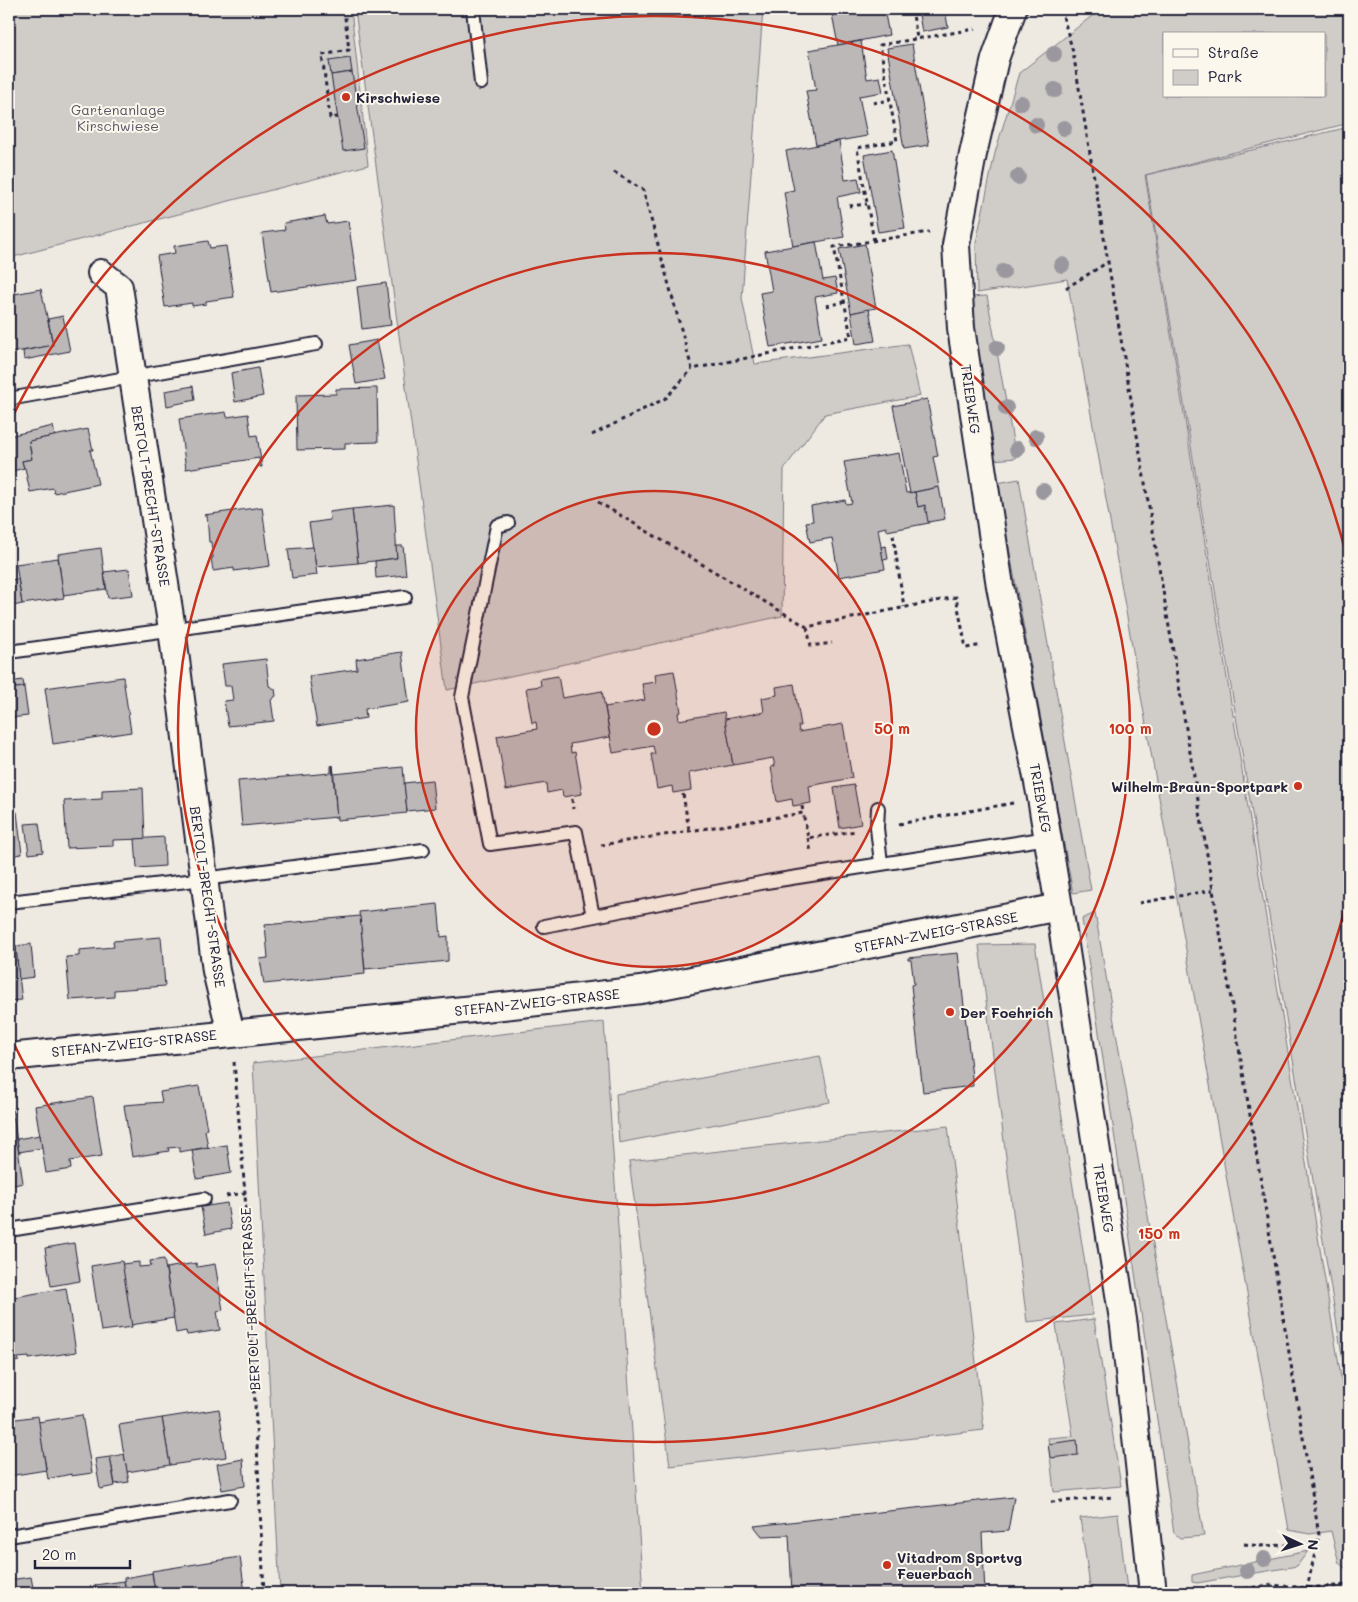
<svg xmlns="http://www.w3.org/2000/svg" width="1358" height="1602" viewBox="0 0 1358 1602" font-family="Mali,sans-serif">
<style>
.green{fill:#d0cdc9;stroke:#797882;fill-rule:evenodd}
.building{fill:#bcb8b8;stroke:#22223b}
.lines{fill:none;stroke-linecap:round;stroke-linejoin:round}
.lane-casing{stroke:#22223b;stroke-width:16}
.street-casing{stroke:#22223b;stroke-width:30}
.path{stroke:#22223b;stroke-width:3;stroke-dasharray:4 4;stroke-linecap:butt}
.lane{stroke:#fbf7ec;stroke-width:12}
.street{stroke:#fbf7ec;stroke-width:26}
.tree{fill:#9a989e}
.ring{fill:none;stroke:#c8321e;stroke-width:2.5}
.poi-dot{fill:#c8321e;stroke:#fbf7ec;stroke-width:2}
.labels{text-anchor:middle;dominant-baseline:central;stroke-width:4;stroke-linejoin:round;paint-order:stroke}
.poi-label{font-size:14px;font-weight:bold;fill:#22223b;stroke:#fbf7ec;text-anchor:start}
.park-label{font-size:14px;fill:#565566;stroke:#fbf7ec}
.street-label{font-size:14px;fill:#22223b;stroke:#fbf7ec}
.centre{fill:#c8321e;stroke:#fbf7ec;stroke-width:2.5}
.ring-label{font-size:15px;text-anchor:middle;font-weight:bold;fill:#c8321e;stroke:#fbf7ec;stroke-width:4;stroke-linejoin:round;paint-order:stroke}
</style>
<rect width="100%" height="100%" fill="#eeeae2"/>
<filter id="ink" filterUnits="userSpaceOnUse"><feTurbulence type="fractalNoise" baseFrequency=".02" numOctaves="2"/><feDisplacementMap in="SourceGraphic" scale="10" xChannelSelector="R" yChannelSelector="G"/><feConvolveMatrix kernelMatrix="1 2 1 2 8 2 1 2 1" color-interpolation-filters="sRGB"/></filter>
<g filter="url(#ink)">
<g class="green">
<polygon points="9,9 351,9 368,165 9,258"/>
<polygon points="356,9 763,9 742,298 755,364 908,344 920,396 825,414 784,469 782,616 447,690 355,10"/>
<path d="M 1157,9 L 1349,9 L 1349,123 L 1145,175 L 1349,1427 L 1349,1571 L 1339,1563 L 1331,1531 L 1310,1534 L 1289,1530 L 1067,279 L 977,293 L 976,243 L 995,153 L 1019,73 L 1097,12 ZM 1164,34 L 1324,34 L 1324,96 L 1164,96 Z"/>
<polygon points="1349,127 1349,1397 1146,175"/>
<polygon points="987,296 1016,458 993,460 968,297"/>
<polygon points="1019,479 1091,890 1073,893 997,483"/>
<polygon points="1095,913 1204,1536 1180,1538 1174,1533 1082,919"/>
<polygon points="1035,944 1093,1315 1027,1322 979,945"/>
<polygon points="604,1022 643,1593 280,1593 253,1063"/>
<polygon points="820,1056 830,1102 619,1143 616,1094"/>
<polygon points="948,1126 984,1430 670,1466 629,1161"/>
<polygon points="1094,1319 1121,1486 1054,1492 1048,1438 1073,1436 1056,1324"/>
<polygon points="1118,1514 1127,1590 1091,1593 1080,1518"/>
<polygon points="1308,1551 1297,1566 1197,1583 1192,1582 1192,1575"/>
</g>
<g class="building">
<polygon points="831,9 884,9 889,35 838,45"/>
<polygon points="918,9 945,9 948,27 922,32"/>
<polygon points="861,41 867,79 880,77 883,92 859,96 867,136 816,145 806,91 816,90 809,50"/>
<polygon points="912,44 929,145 904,149 887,48"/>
<polygon points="350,58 352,72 331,75 329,61"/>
<polygon points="352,72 364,148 343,151 331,75"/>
<polygon points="839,141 845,180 858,178 861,192 837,197 844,237 793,246 784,192 794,190 786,151"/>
<polygon points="892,150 905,228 878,232 864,155"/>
<polygon points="325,216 327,224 348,221 357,280 271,292 262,233 285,230 284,223"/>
<polygon points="208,241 210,248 226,246 234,297 206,301 206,304 192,306 192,303 165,307 157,256 175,253 174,246"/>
<polygon points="816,242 823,280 835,278 838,293 815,297 822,338 770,347 760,293 772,291 765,251"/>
<polygon points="865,244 876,308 851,313 839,249"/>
<polygon points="386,283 391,325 362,329 357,287"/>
<polygon points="41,289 53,345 11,353 11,354 9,355 9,295"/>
<polygon points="869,309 875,341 856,344 851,313"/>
<polygon points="63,316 70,351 24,360 23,351 53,345 48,319"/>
<polygon points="377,340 385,379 356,384 349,345"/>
<polygon points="258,368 263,396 235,402 231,373"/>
<polygon points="193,386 195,400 167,406 165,391"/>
<polygon points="377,388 378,442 345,443 345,449 297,450 296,395 336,394 336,389"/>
<polygon points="927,399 938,456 933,457 939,487 910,493 893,406"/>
<polygon points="226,412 227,417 248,414 251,436 257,435 262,467 260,467 259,458 186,469 179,419"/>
<polygon points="53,426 55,436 29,441 32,459 22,461 24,468 9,472 9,436"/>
<polygon points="88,429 93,450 90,450 98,484 54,493 53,488 30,492 25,468 24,468 22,461 32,459 29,441"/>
<polygon points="899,453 906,493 915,492 918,507 925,505 929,523 887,531 886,527 878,529 885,569 839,577 832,538 810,542 806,522 813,521 811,506 845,500 846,504 852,503 844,462"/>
<polygon points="939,487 945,519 928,522 925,505 918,507 915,492"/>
<polygon points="394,505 397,558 358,563 352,509"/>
<polygon points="262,507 270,566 234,571 234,568 213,571 211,558 213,558 211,542 209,542 207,515 204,515"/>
<polygon points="352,509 358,563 316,567 309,523 330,520 329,512"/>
<polygon points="396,546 403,546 406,575 376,578 375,561 397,558"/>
<polygon points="886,546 888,559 883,560 881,547"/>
<polygon points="313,547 317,575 292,578 288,549"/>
<polygon points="101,548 106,589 63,595 58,554"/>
<polygon points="58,558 64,598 22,604 16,564"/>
<polygon points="129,569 133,595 108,598 104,572"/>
<polygon points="18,579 22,604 9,607 9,580"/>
<polygon points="402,652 409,702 365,709 366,718 317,726 309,676 357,669 356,659"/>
<polygon points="266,659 269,686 275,689 276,696 271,700 274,721 228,726 224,701 233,700 231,686 225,686 222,664"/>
<polygon points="674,671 681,712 678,713 679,720 724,712 733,765 689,773 691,790 673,793 672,786 657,789 651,754 655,754 653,746 613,753 605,707 645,700 642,684 656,682 655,674"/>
<polygon points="558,676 562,698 602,691 610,737 570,744 571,753 575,752 582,794 563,797 562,790 547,793 546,783 506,790 497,736 537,729 536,722 532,723 526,688 541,686 540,679"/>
<polygon points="123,677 131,732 53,744 45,688"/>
<polygon points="23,680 24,687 9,689 9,682"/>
<polygon points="794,684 801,726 798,726 799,732 843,724 852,778 809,786 811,803 793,806 792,799 777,802 771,767 775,766 773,758 733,765 725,719 764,712 762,698 777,695 776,687"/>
<polygon points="24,687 28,716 9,718 9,689"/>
<polygon points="332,765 337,817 242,826 238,781 331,773 331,766"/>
<polygon points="333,765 334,774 403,767 407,813 337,820"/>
<polygon points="432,780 435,808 407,811 404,783"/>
<polygon points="854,785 861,824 840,828 834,788"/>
<polygon points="143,788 145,839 113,840 113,846 67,848 64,801 102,799 102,790"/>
<polygon points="17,812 22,854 9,856 9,813"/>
<polygon points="39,823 43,852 29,854 25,824"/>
<polygon points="164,837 165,866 137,868 135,839"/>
<polygon points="438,904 441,937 448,936 448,961 365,969 359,912"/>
<polygon points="360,916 365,974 264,984 260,959 268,958 265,925"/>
<polygon points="161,937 165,986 114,990 114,997 70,1000 66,957 79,956 79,950 114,947 113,941"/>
<polygon points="15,944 22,1000 9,1001 9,945"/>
<polygon points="31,944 34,977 19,979 16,946"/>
<polygon points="958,953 973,1086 923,1092 911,985 914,984 911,960 908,960 908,958"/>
<polygon points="199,1086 207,1129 205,1130 208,1147 179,1152 179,1147 168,1148 169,1151 132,1157 124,1105 162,1102 160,1092"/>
<polygon points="93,1097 102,1156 70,1161 71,1169 46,1173 35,1106"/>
<polygon points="12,1107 23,1183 9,1186 9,1108"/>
<polygon points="40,1135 42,1148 19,1152 17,1139"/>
<polygon points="227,1145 231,1173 197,1179 192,1150"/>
<polygon points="227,1203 231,1229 206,1234 201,1207"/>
<polygon points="74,1243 80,1281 51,1286 45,1248"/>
<polygon points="164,1259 174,1318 131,1325 122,1264 139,1262 139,1267 151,1266 150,1261"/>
<polygon points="122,1261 132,1327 101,1331 91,1266"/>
<polygon points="196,1263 197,1267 215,1264 223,1310 217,1311 220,1330 187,1335 186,1331 176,1333 166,1268"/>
<polygon points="66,1288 76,1352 29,1359 29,1357 18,1358 19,1361 9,1363 9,1298"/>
<polygon points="219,1409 226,1457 170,1465 162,1418"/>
<polygon points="82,1415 92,1473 71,1476 71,1474 48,1479 38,1422"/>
<polygon points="38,1416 46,1470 9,1476 9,1420"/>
<polygon points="162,1418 170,1465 127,1472 119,1425"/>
<polygon points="1077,1440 1078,1455 1050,1458 1048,1444"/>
<polygon points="124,1454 129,1482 115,1484 110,1457"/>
<polygon points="110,1457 115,1486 100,1489 95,1459"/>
<polygon points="243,1459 245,1486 222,1490 217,1464"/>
<polygon points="1014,1497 1008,1531 982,1533 985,1593 792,1593 789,1535 762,1536 754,1526"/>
<polygon points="240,1557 245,1593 155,1593 152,1571"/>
<polygon points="152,1573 155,1593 126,1593 124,1578"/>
<polygon points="31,1577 34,1593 9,1593 9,1580"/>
<polygon points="124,1581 126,1593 97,1593 95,1585"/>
<polygon points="96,1588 97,1593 67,1593"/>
</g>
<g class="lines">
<g class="lane-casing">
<g id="lane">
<polyline points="473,9 481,83"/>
<polyline points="9,399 316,344"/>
<polyline points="508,523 497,526 462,697 490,844 576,832 593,916"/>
<polyline points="9,652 405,597"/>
<polyline points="878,808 877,828 881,863"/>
<polyline points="9,902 204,879 423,850"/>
<polyline points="544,926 766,882 1048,838"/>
<polyline points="9,1230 204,1199"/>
<polyline points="9,1536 230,1500"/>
</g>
</g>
<g class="street-casing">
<g id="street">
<polyline points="1013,9 995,59 973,154 956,245 961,328 1000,586 1041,798 1059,907 1124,1326 1153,1593"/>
<polyline points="101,273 119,287 172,629 216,971 231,1033"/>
<polyline points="9,1057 512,1005 641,990 1059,907"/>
</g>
</g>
<g class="path">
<polyline points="912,9 917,38"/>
<polyline points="1061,9 1073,52 1213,890 1319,1535 1307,1588 1308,1593"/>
<polyline points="873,103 890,100"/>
<polyline points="338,117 330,118 322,55 349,50 344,9"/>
<polyline points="614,172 643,190 692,369 851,337 834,247 929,232"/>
<polyline points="849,206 867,204"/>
<polyline points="874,241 857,148 897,141 880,45 975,29"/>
<polyline points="1066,288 1108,262"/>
<polyline points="826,306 845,302"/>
<polyline points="592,435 666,398 692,369"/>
<polyline points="598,502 807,627 956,597 966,648 982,645"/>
<polyline points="893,535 904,607"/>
<polyline points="807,627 811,646 832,643"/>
<polyline points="683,794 689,830"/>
<polyline points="572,799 573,809"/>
<polyline points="802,806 803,813"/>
<polyline points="899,824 1013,803"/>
<polyline points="808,838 811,852"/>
<polyline points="601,845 803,813 808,838 856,831"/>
<polyline points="1139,903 1213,890"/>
<polyline points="234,1062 245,1193 264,1593"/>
<polyline points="226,1196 245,1193"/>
<polyline points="1051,1502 1114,1497"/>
<polyline points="1244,1544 1260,1546 1318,1544"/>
<polyline points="1213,1593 1271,1585 1307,1588 1349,1585"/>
<polyline points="1301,1593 1306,1589"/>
</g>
<use href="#lane" class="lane"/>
<use href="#street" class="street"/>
</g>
<g class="tree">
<circle cx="1054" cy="54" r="8"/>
<circle cx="1055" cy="90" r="8"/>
<circle cx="1021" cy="103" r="8"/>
<circle cx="1036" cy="125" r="8"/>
<circle cx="1064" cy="128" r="8"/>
<circle cx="1018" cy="177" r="8"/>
<circle cx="1062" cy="265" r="8"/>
<circle cx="1003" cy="272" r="8"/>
<circle cx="997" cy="348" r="8"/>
<circle cx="1006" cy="408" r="8"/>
<circle cx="1036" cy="437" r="8"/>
<circle cx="1017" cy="449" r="8"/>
<circle cx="1043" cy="491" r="8"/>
<circle cx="1264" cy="1559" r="8"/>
<circle cx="1247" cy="1571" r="8"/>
</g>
</g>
<circle cx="654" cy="729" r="238" fill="#c8321e" fill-opacity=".12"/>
<g class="ring">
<circle cx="654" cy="729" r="238"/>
<circle cx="654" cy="729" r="476"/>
<path d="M1348 896A714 714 0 0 1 10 1036M10 422A714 714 0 0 1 1348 562"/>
</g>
<g class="poi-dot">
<circle cx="346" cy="97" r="5"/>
<circle cx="1298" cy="786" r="5"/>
<circle cx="950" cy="1012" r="5"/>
<circle cx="887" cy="1565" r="5"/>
</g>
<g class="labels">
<g class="poi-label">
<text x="356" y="97">Kirschwiese</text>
<text x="1288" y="786" text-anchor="end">Wilhelm-Braun-Sportpark</text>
<text x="960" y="1012">Der Foehrich</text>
<text x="897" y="1557">Vitadrom Sportvg<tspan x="897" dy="16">Feuerbach</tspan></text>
</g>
<g class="park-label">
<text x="118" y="109">Gartenanlage<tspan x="118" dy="16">Kirschwiese</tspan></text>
</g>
<g class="street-label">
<text transform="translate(971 399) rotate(82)">TRIEBWEG</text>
<text transform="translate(151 496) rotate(81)">BERTOLT-BRECHT-STRASSE</text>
<text transform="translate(1041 798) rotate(80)">TRIEBWEG</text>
<text transform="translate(208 897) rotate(82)">BERTOLT-BRECHT-STRASSE</text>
<text transform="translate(936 932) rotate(-11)">STEFAN-ZWEIG-STRASSE</text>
<text transform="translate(537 1002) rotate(-6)">STEFAN-ZWEIG-STRASSE</text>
<text transform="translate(134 1043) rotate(-6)">STEFAN-ZWEIG-STRASSE</text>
<text transform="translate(1104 1198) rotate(81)">TRIEBWEG</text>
<text transform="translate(250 1299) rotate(-93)">BERTOLT-BRECHT-STRASSE</text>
</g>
</g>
<circle cx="654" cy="729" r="8" class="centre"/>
<g class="ring-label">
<text x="892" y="734">50 m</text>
<text x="1130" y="734">100 m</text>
<text x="1159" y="1239">150 m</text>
</g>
<rect width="1358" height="1602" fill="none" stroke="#fbf7ec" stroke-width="30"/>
<rect x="15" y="15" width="1328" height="1572" fill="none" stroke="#22223b" stroke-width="2" filter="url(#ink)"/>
<rect x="1163" y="32" width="162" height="65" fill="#fbf7ec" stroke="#a4a2a5"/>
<rect x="1173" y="49" width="25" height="8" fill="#fbf7ec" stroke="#a4a2a5"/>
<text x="1208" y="58" font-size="15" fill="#22223b">Straße</text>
<rect x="1173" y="70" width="25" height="15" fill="#d0cdc9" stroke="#a4a2a5"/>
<text x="1208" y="82" font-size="15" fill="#22223b">Park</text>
<g transform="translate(1300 1544) rotate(94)" stroke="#fbf7ec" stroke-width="4" paint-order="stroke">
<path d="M0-4L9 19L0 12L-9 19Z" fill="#22223b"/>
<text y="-8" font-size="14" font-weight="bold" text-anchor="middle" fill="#22223b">N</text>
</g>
<path d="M35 1560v8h95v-8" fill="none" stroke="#22223b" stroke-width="2.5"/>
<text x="42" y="1560" font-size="15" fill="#22223b" stroke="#fbf7ec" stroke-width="4" paint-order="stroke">20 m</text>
</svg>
